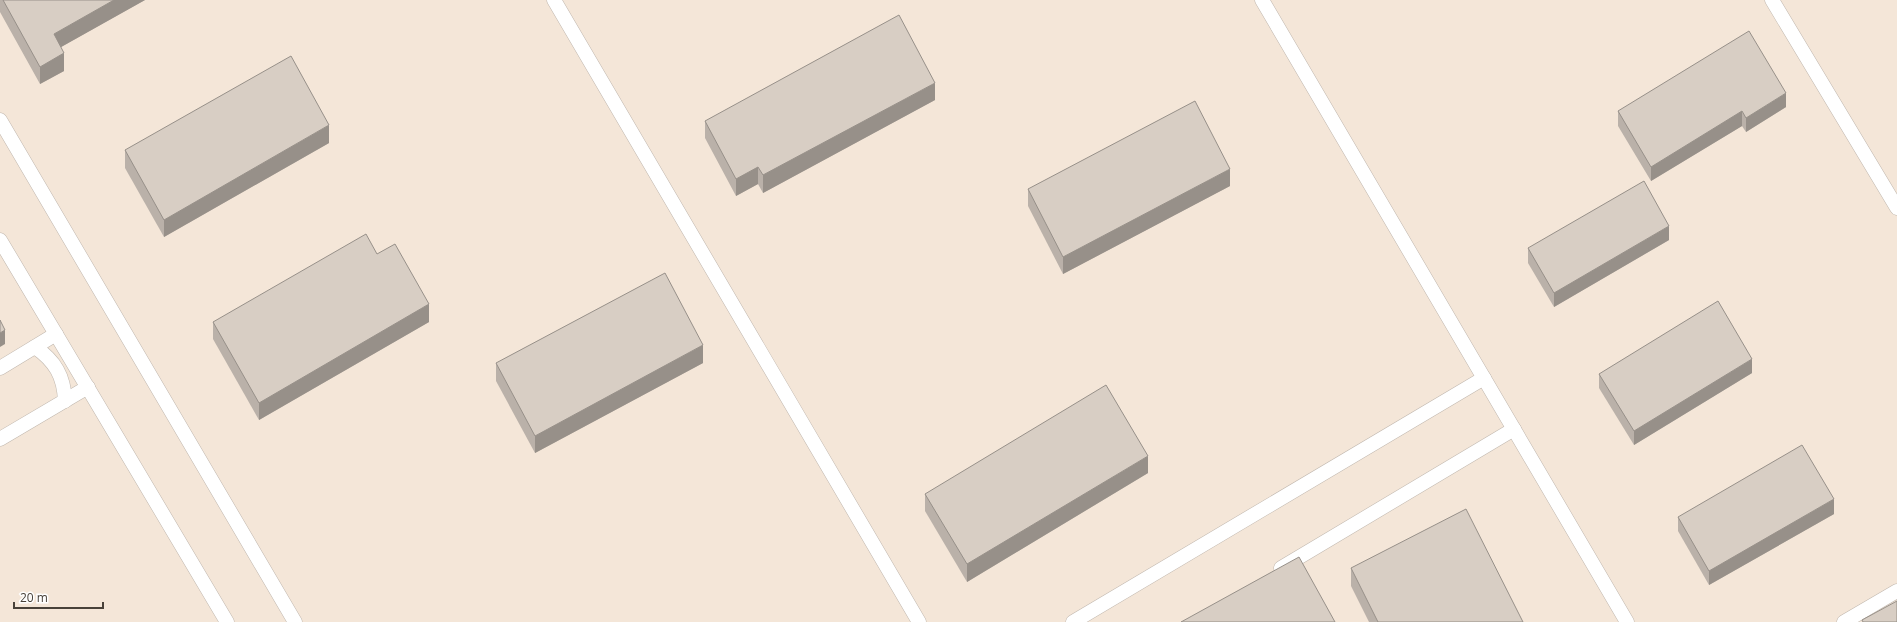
<svg xmlns="http://www.w3.org/2000/svg" width="1897" height="622" viewBox="0 0 1897 622" font-family="'Open Sans',sans-serif">
<style>
.commercial{fill:#f4e6d8}
.lines{fill:none;stroke-linecap:round;stroke-linejoin:round}
.service-casing{stroke:#c0b7ae;stroke-width:15}
.service{stroke:#fff;stroke-width:14}
.wall{fill:#bab1a9}
.shaded-wall{fill:#979089}
.building{fill:#d8cec4;stroke:#979089}
</style>
<rect width="100%" height="100%" fill="#f4f1eb"/>
<rect class="commercial" x="0" y="0" width="1897" height="622"/>
<g class="lines">
<g class="service-casing">
<g id="service">
<polyline points="554,0 919,622"/>
<polyline points="1262,0 1627,622"/>
<polyline points="1772,0 1897,208"/>
<polyline points="0,120 295,622"/>
<polyline points="0,240 227,622"/>
<path d="M 35,347 C 55,361 64,376 65,401"/>
<polyline points="0,368 56,334"/>
<polyline points="0,439 88,387"/>
<polyline points="1281,568 1514,429"/>
<polyline points="1073,622 1484,378"/>
<polyline points="1844,622 1897,591"/>
</g>
</g>
<use href="#service" class="service"/>
</g>
<g class="wall">
<polygon points="0,0 145,0 61,47 64,71 40,84 0,12"/>
<polygon points="935,100 763,193 758,184 736,196 705,138 705,121"/>
<polygon points="1786,107 1746,132 1742,126 1651,181 1618,126 1618,111"/>
<polygon points="329,143 164,237 125,168 125,150"/>
<polygon points="1230,186 1063,274 1028,206 1028,189"/>
<polygon points="1669,240 1554,307 1528,263 1528,248"/>
<polygon points="377,254 429,322 259,420 213,339 213,322"/>
<polygon points="496,363 703,363 535,453 496,381"/>
<polygon points="1752,373 1634,445 1599,388 1599,374"/>
<polygon points="1148,473 967,582 925,511 925,494"/>
<polygon points="1834,514 1709,585 1678,531 1678,517"/>
<polygon points="1351,568 1523,622 1369,622 1351,586"/>
</g>
<g class="shaded-wall">
<polygon points="114,0 145,0 54,51 54,34"/>
<polygon points="64,53 64,71 40,84 40,67"/>
<polygon points="935,83 935,100 763,193 763,175"/>
<polygon points="1786,93 1786,107 1746,132 1746,118"/>
<polygon points="1742,111 1742,126 1651,181 1651,167"/>
<polygon points="329,125 329,143 164,237 164,220"/>
<polygon points="758,167 758,184 736,196 736,179"/>
<polygon points="1230,169 1230,186 1063,274 1063,257"/>
<polygon points="1669,226 1669,240 1554,307 1554,293"/>
<polygon points="429,304 429,322 259,420 259,403"/>
<polygon points="5,330 5,344 0,347 0,333"/>
<polygon points="703,345 703,363 535,453 535,436"/>
<polygon points="1752,359 1752,373 1634,445 1634,431"/>
<polygon points="1148,456 1148,473 967,582 967,564"/>
<polygon points="1834,499 1834,514 1709,585 1709,571"/>
</g>
<g class="building">
<polygon points="3,0 114,0 54,34 64,53 40,67"/>
<polygon points="899,15 935,83 763,175 758,167 736,179 705,121"/>
<polygon points="1749,31 1786,93 1746,118 1742,111 1651,167 1618,111"/>
<polygon points="291,56 329,125 164,220 125,150"/>
<polygon points="1195,101 1230,169 1063,257 1028,189"/>
<polygon points="1644,181 1669,226 1554,293 1528,248"/>
<polygon points="366,234 377,254 395,244 429,304 259,403 213,322"/>
<polygon points="665,273 703,345 535,436 496,363"/>
<polygon points="1718,301 1752,359 1634,431 1599,374"/>
<polygon points="0,320 5,330 0,333"/>
<polygon points="1106,385 1148,456 967,564 925,494"/>
<polygon points="1802,445 1834,499 1709,571 1678,517"/>
<polygon points="1466,509 1523,622 1378,622 1351,568"/>
<polygon points="1299,557 1335,622 1181,622"/>
<polygon points="1897,601 1897,622 1863,622 1862,620"/>
</g>
<path d="M14 602v6h89v-6" fill="none" stroke="#484139" stroke-width="2"/>
<text x="20" y="602" font-size="12" fill="#484139" stroke="#ffffff" stroke-width="3" paint-order="stroke">20 m</text>
</svg>
